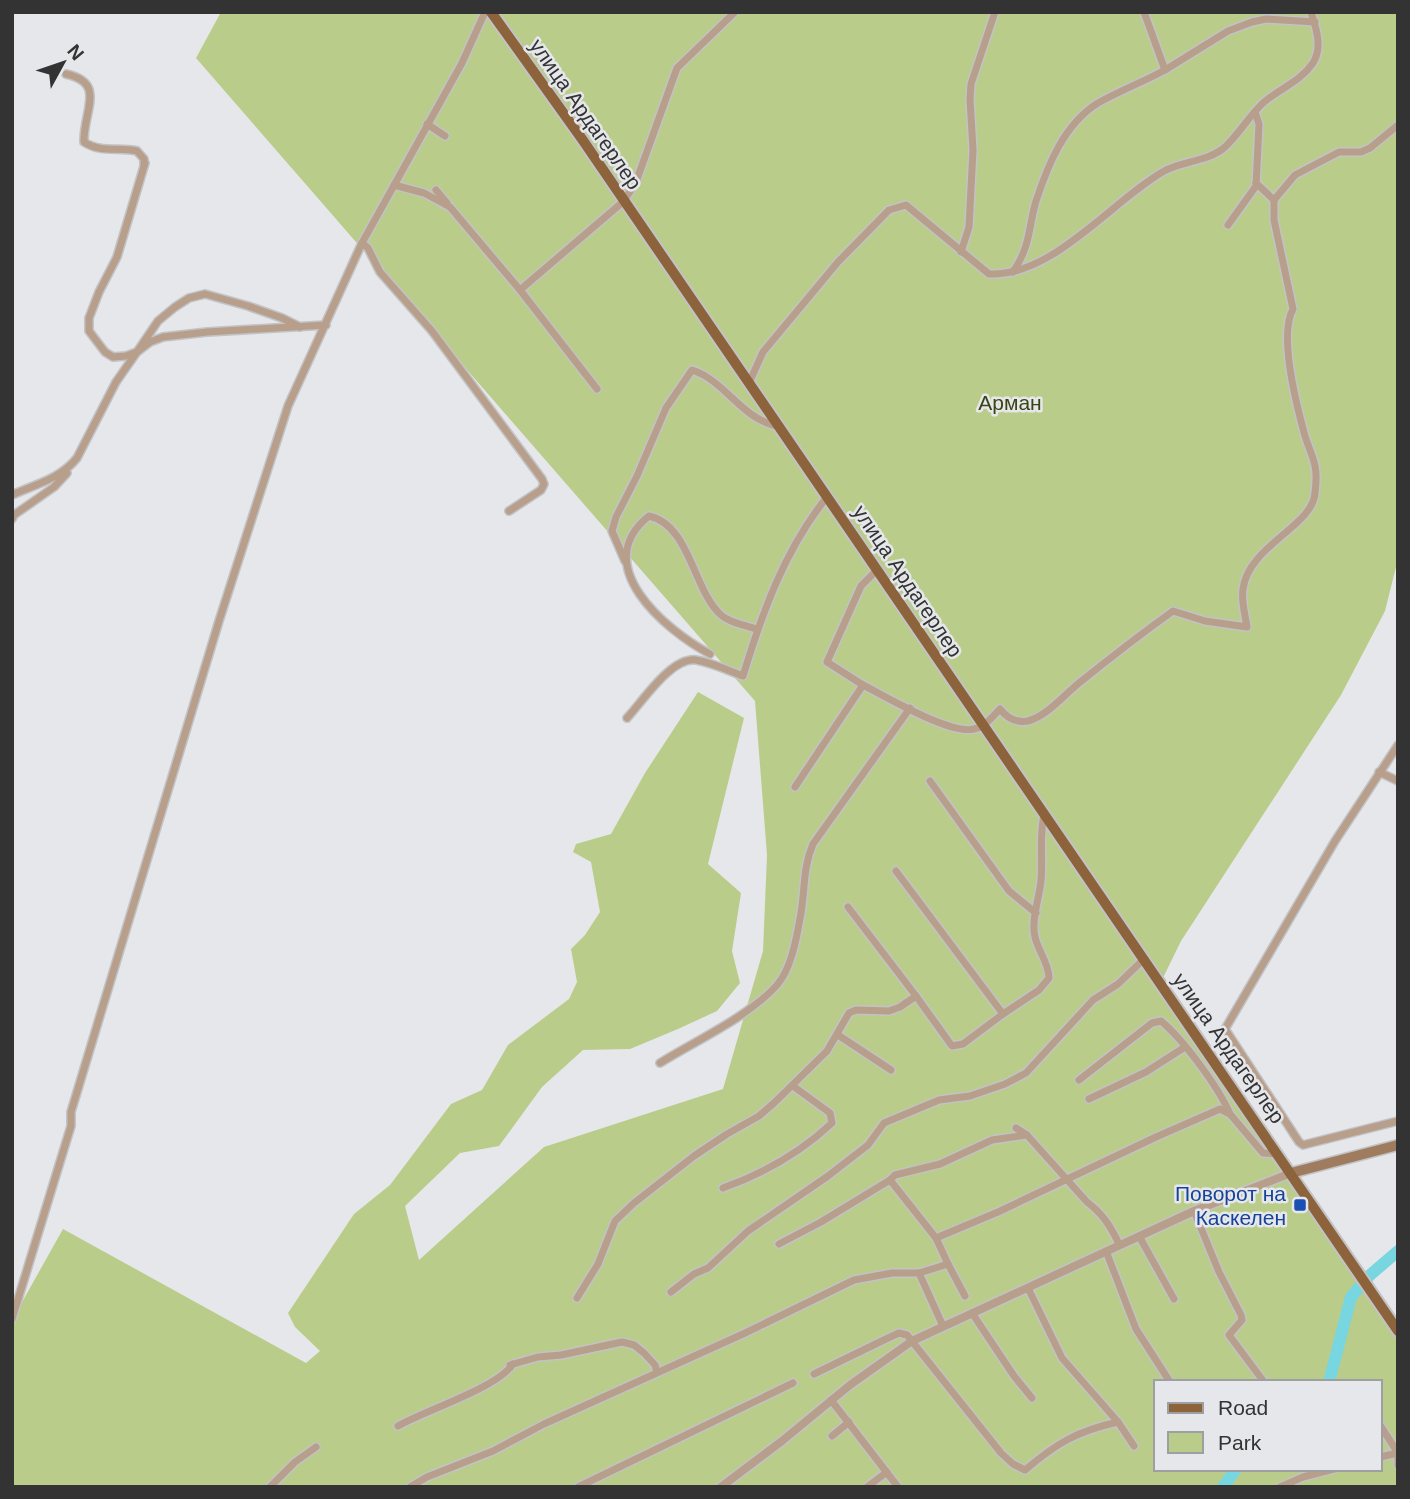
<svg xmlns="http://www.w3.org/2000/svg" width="1410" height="1499" viewBox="0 0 1410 1499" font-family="Helvetica,sans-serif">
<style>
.green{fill:#bacc8a;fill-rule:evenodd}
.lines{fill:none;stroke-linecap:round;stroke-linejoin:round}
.river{stroke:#78d6e1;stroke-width:12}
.minor-casing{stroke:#c2c3c6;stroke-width:10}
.tertiary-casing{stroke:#c2c3c6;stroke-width:11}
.secondary-casing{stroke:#c2c3c6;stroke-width:13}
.primary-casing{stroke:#c2c3c6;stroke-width:14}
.minor{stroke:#b89f8b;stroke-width:7}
.tertiary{stroke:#b89f8b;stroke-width:8}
.secondary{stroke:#9f7c5e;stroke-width:10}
.primary{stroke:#8d633c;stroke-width:10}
.transit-dot{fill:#1a4fb4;stroke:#e6e7eb;stroke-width:2.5}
.labels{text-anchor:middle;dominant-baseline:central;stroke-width:5;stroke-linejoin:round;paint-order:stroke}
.street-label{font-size:21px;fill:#333334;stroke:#e6e7eb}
.park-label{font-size:21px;fill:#3a4414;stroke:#e6e7eb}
.transit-label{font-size:21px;fill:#164399;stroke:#e6e7eb;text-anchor:end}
</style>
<rect width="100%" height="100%" fill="#e6e7eb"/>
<path class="green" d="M 221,12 L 1398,12 L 1398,559 L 1385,611 L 1341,695 L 1181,941 L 1160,984 L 1398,1331 L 1398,1487 L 12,1487 L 12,1320 L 63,1229 L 306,1363 L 320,1351 L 295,1327 L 288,1313 L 354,1214 L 390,1185 L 451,1104 L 482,1090 L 508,1045 L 569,999 L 577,982 L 571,949 L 585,935 L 600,912 L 591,862 L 573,852 L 576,844 L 611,834 L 645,773 L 698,692 L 744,718 L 708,864 L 741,893 L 732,951 L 740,983 L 717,1011 L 678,1029 L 630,1049 L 583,1050 L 542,1087 L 499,1146 L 460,1153 L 405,1206 L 419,1260 L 544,1147 L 723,1089 L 763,951 L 767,855 L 755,701 L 196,58 ZM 1156,1382 L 1380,1382 L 1380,1469 L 1156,1469 Z"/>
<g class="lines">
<g class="river">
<polyline points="1329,1382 1351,1297 1370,1275 1398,1251"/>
<polyline points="1223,1487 1236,1469"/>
</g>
<g class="minor-casing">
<g id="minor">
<polyline points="1144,12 1165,70 1228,31 1252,22 1266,19 1315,22"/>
<path d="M 66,74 C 107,83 83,111 84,142 C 100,153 119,147 137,151 L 144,159 L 144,165"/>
<polyline points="427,124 445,136"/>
<polyline points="145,163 117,257 99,292 89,318 89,331 105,352 113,357 126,356 137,352 158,321 175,307 189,298 205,294 248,306 282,318 300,327"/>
<polyline points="1256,183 1274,200"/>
<polyline points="394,185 424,193 450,207 520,290"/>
<polyline points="436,190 447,203"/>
<polyline points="1228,225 1256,186 1259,124 1255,112"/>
<polyline points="362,243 368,248 380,272 432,331 542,479 544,484 541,490 509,511"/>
<polyline points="961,252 969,227 973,150 970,99 971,84 995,12"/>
<path d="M 1013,272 C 1031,245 1028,229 1036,201 C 1048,165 1064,124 1098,103 C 1119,91 1143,82 1165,70"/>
<path d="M 749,383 L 763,352 L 838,262 L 889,210 L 906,205 L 989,274 C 1054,277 1113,199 1166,170 C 1184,161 1209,161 1225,147 C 1239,134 1249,116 1263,103 C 1280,88 1300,82 1313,63 C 1323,47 1316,28 1311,12"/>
<polyline points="597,389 520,290 624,201 636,182 677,68 735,12"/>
<path d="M 12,495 C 36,484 60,479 77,458 L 116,382 L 137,352 L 150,342 L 163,337 L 207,332 L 326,325"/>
<polyline points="12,519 14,515 54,487 67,473"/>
<path d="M 625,561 L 612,531 L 616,517 L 637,476 L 666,408 L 692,370 C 726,381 742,420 778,426"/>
<path d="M 710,654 C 665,630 588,565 649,516 C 690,525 693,590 721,615 C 730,623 745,625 757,629"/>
<polyline points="863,685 827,662 861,586 877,570"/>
<path d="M 627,718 C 643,701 671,657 696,660 C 713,663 727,670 743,676 C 762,613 785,549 827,497"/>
<polyline points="1398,745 1335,841 1225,1029 1299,1142 1303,1145 1398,1121"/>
<polyline points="1379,772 1398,781"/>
<polyline points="930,781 1009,891 1036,913"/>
<path d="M 795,787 L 863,685 C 887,697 950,735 974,729 C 985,727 993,716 1000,709 C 1007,718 1016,723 1028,721 C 1047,716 1064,695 1079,683 C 1110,658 1141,634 1173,611 L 1205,621 L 1247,627 C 1245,614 1241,601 1243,589 C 1248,546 1313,526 1315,493 C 1316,485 1317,475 1315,466 C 1313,456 1308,446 1305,436 C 1297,407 1278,336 1293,309 L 1274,220 L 1274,200 L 1295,175 L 1339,152 L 1361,152 L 1370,148 L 1398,125"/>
<path d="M 896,871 L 1003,1014 L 1039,990 L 1049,978 C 1049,963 1038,951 1035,937 C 1031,920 1039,899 1041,881 C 1043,859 1039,837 1044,815"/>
<polyline points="916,996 952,1046 963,1044 1003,1014"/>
<polyline points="838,1035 891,1070"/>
<path d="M 660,1063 C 695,1041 750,1016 777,985 C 792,968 797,935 801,913 C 805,889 803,867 813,844 L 910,708"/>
<path d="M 1079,1080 L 1152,1023 L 1161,1021 C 1183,1039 1219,1088 1230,1114"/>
<polyline points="1089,1099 1146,1072 1185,1047"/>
<polyline points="1016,1128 1027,1135"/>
<path d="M 890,1180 L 895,1175 L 940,1164 L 992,1140 L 1027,1135 L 1087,1202 C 1103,1214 1111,1227 1119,1244"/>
<path d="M 723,1188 C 762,1174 801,1152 832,1123 L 830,1113 L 793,1086"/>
<polyline points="1194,1211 1219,1272 1241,1315 1242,1320 1229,1335 1264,1382"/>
<polyline points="1139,1236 1174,1299"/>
<polyline points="779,1244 821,1222 890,1180 936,1238 998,1212 1156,1137 1220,1109 1230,1114 1263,1153 1278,1154"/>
<polyline points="1106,1251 1136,1329 1170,1382"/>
<polyline points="948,1264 965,1296"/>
<polyline points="919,1273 948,1264 936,1238"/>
<polyline points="671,1292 694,1274 708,1268 748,1231 828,1176 868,1145 884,1123 939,1100 970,1096 1005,1084 1026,1073 1093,1000 1118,984 1144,959"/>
<polyline points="577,1298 598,1264 615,1221 634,1203 694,1156 727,1134 759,1116 774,1103 827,1051 849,1013 856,1010 889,1011 900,1007 916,996 848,907"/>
<polyline points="972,1313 1014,1376 1032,1398"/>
<polyline points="12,1319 71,1126 71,1112 219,621 288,406 362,243 462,63 485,12"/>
<polyline points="510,1365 538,1357 561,1355 622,1342 634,1345 644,1353 655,1365 657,1372"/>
<path d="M 814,1374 L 888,1338 L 899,1333 L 907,1335 L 1001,1453 L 1013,1464 L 1025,1470 C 1057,1443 1077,1431 1118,1422 L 1062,1358 L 1028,1288"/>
<polyline points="831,1400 898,1487"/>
<polyline points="1118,1422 1134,1446"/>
<polyline points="1380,1425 1398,1453 1398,1465"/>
<path d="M 398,1426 C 426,1410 497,1388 513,1364"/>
<polyline points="832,1436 849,1422"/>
<polyline points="1380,1457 1398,1453"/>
<polyline points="270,1487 295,1462 316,1447"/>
<polyline points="410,1487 427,1477 493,1451 544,1424 743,1334 854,1280 892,1273 919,1273 943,1326"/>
<polyline points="578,1487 793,1383"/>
<polyline points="867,1487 887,1472"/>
<polyline points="1280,1487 1303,1477 1334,1469"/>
</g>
</g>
<g class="tertiary-casing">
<polyline id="tertiary" points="721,1487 782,1441 850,1385 912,1341 1194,1211 1291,1173"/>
</g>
<g class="secondary-casing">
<polyline id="secondary" points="1291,1173 1398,1145"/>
</g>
<g class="primary-casing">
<polyline id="primary" points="491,12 582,139 1398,1331"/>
</g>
<use href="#minor" class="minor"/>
<use href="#tertiary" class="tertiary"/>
<use href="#secondary" class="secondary"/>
<use href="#primary" class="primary"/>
</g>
<rect class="transit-dot" x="1293" y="1198" width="14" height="14" rx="3.5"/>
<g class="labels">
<g class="street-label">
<text transform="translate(586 114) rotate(55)">улица Ардагерлер</text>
<text transform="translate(908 581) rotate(56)">улица Ардагерлер</text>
<text transform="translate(1229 1048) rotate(55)">улица Ардагерлер</text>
</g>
<g class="park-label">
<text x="1010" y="402">Арман</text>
</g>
<g class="transit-label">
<text x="1286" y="1193">Поворот на<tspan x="1286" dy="24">Каскелен</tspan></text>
</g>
</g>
<rect width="1410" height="1499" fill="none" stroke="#333334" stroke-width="28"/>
<rect x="1154" y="1380" width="228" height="91" fill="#e6e7eb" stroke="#9e9fa2" stroke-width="2"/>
<rect x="1168" y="1403" width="35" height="10" fill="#8d633c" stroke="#9e9fa2" stroke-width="2"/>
<text x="1218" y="1415" font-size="21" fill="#333334">Road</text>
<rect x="1168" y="1432" width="35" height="21" fill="#bacc8a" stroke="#9e9fa2" stroke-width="2"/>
<text x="1218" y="1450" font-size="21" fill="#333334">Park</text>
<g transform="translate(63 63) rotate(50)" stroke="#e6e7eb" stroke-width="5" paint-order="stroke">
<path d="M0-5L12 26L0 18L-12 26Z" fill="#333334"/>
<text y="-10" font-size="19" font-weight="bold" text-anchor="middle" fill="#333334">N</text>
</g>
</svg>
